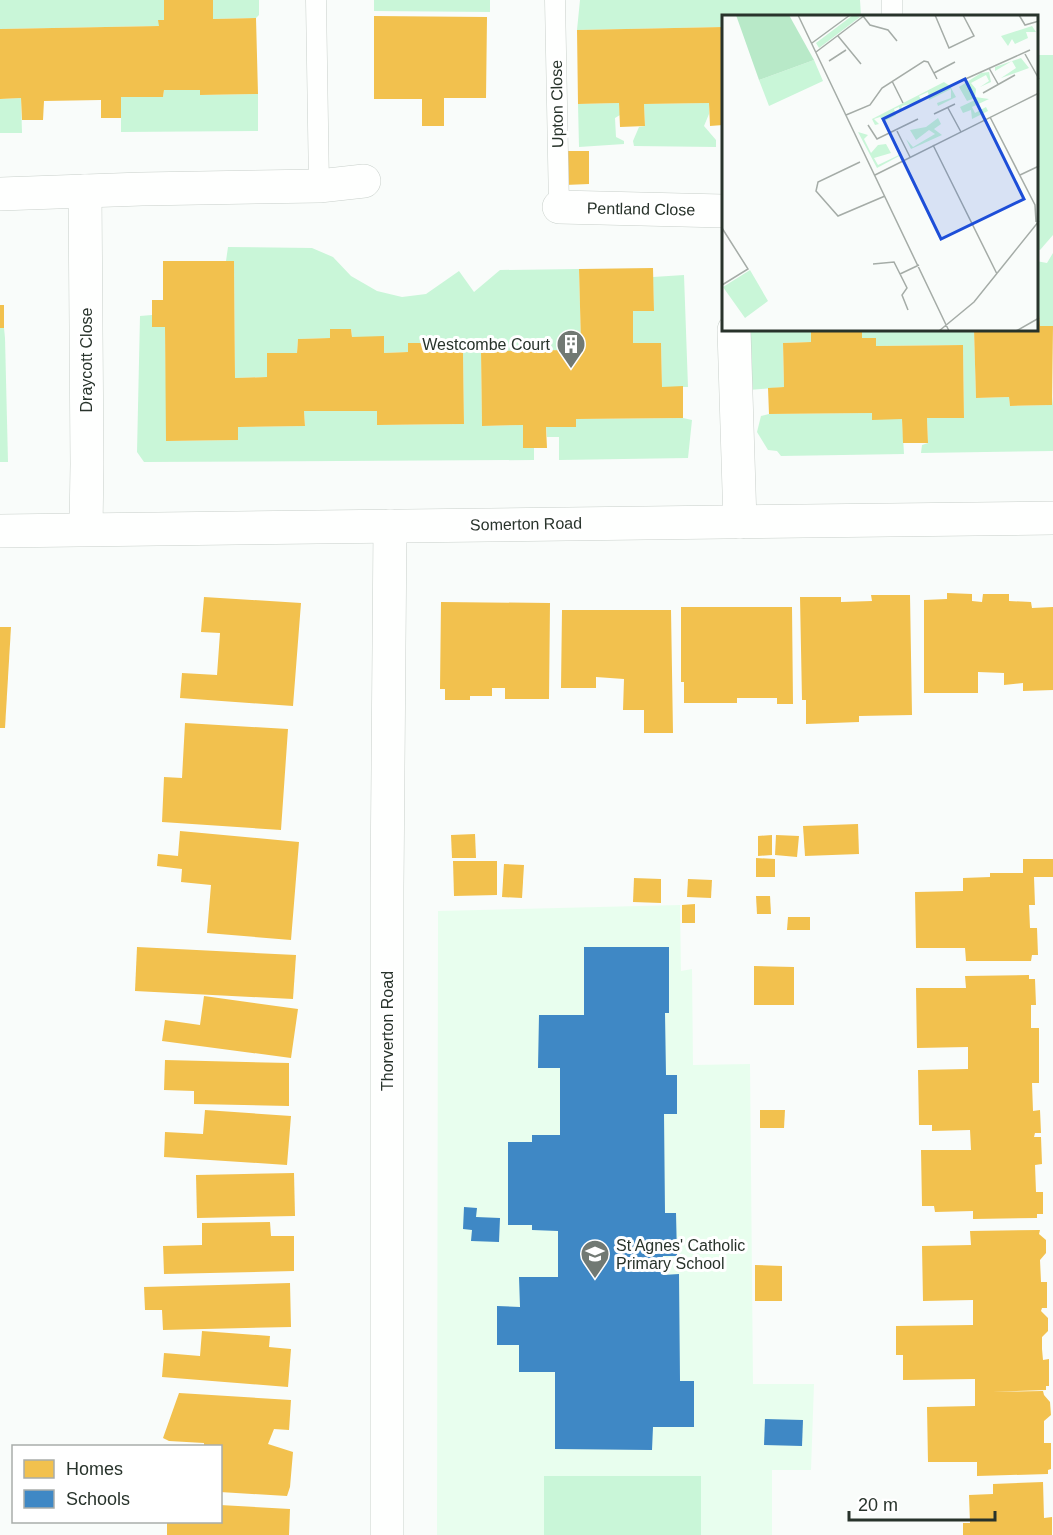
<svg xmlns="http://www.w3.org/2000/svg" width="1053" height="1535" viewBox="0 0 1053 1535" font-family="Arial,sans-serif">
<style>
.built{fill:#e8feee}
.green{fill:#c9f6d8}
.homes{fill:#f2c14e}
.schools{fill:#3f88c5}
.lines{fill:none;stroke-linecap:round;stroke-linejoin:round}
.service-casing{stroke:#c9d0cb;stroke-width:21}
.minor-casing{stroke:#c9d0cb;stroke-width:34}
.service{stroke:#fefffe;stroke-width:20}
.minor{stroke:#fefffe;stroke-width:33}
.labels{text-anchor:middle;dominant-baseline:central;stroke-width:6;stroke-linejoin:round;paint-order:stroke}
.street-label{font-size:16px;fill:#28332b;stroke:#fff}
.poi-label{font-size:16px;fill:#28332b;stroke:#fff;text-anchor:end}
.inset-road{fill:none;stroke:#a5aca7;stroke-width:1.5}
.view{fill:#1d4ed8;fill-opacity:0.15;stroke:#1d4ed8;stroke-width:3}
.inset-edge{fill:none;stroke:#28332b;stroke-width:3}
</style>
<rect width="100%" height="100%" fill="#f9fcfa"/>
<polygon class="built" points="680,905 681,971 692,969 693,1065 750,1064 753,1384 814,1384 811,1470 772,1470 772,1535 437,1535 438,911"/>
<g class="green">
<polygon points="0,0 164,0 164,20 159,20 159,26 0,29"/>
<polygon points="213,0 259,0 259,15 256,18 213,19"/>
<polygon points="374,0 490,0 490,12 374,11"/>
<polygon points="580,0 860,0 861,16 723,16 723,27 577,30"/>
<polygon points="1037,55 1053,55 1053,235 1040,250 1036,249"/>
<polygon points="164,90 200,90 200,95 258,94 258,131 121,132 121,97 163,97"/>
<polygon points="21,98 22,133 0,133 0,99"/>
<polygon points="619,103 620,115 615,118 616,137 624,141 624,144 579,147 578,104"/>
<polygon points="709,103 709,114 704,126 716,140 716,147 634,146 633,141 639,127 645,126 644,104"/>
<polygon points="228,247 312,248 333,257 351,276 377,291 402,297 426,294 459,271 474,292 500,270 579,269 581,344 570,344 570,350 481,352 482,426 523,425 523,447 534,448 534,460 144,462 137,452 140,316 152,315 152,327 165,327 167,441 237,440 238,427 305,426 304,411 377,411 377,425 464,424 463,352 432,352 432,343 408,343 408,352 384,353 352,337 351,329 331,329 330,338 298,339 297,353 267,353 267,377 235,378 234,261 226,261"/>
<polygon points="1053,253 1053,326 1040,326 1039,316 1037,315 1036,261 1047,263"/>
<polygon points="684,275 688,387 662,387 661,343 633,343 633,311 654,311 653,277"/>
<polygon points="0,328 4,328 5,338 8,462 0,462"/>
<polygon points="748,330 811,330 811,342 783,343 784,387 749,390"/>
<polygon points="862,330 974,330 976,398 1009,397 1010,406 1052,405 1053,397 1053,451 921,453 922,445 928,443 927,418 964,417 963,345 876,346 876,338 862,338"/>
<polygon points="872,413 902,419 904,454 781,456 777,451 768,450 757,432 761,416 769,414"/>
<polygon points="683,418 692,420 688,458 559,460 559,437 547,437 546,427 575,427 576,419"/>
<rect x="544" y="1476" width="157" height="59"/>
</g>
<g class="homes">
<polygon points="164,0 213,0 213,19 256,18 258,94 200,95 200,90 164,90 163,97 121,97 121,118 101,118 101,100 44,101 43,120 22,120 21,98 0,99 0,29 159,26 158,20 164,20"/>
<polygon points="374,16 487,17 486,98 444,98 444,126 422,126 422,99 374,99"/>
<polygon points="723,27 723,125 710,126 709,103 644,104 645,126 620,127 619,103 578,104 577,30"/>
<polygon points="565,151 589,151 589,184 565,185"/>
<polygon points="163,261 234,261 235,378 267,377 267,353 297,353 298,339 330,338 330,329 351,329 352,337 384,336 384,353 408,352 408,343 432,343 432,352 463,352 464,424 377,425 377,411 304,411 305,426 238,427 238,440 166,441 165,327 152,327 152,300 163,300"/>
<polygon points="653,268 654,311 633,311 633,343 661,343 662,387 683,386 683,418 576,419 576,427 546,427 547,448 523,448 523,425 482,426 481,351 570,350 570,344 581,344 579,269"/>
<rect x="0" y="305" width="4" height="23"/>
<polygon points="1036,315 1039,315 1040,326 1053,326 1052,405 1010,406 1009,397 976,398 974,330 1036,330"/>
<polygon points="811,330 862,330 862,338 876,338 876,346 963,345 964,418 927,418 928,443 903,443 902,419 872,420 872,413 769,414 768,388 784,387 783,343 811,342"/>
<polygon points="947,593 972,594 972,601 982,602 983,594 1009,594 1009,601 1031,602 1032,608 1053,607 1053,690 1023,691 1023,683 1004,685 1004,673 978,672 978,693 924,693 924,600 947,599"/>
<polygon points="871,595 910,595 912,715 859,716 859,722 806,724 806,700 802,700 800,597 841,597 841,602 872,601"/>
<polygon points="204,597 301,603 293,706 180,698 182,673 217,675 220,633 201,632"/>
<polygon points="441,602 550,603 549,699 505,699 505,688 492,688 492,696 470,696 470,700 445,700 445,689 440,689"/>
<polygon points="681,607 792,607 793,704 777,704 777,698 737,698 737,703 684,703 684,682 681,682"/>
<polygon points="562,610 671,610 673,733 644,733 644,710 623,710 624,679 596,677 596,688 561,688"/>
<polygon points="0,627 11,627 5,728 0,728"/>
<polygon points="185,723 288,729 281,830 162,822 164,777 182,778"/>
<polygon points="858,824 859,854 805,856 803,826"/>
<polygon points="180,831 299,842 291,940 207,933 211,885 181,882 182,869 157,866 158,854 178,856"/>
<polygon points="475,834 476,858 452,858 451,835"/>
<polygon points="772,835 772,855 758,856 758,836"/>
<polygon points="776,835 799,836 797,857 775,855"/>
<polygon points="756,858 775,859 775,877 756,877"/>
<polygon points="1023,859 1053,859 1053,877 1034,877 1035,905 1029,905 1030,928 1037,928 1038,955 1032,955 1031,961 966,961 965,948 916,948 915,892 963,891 963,878 990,877 990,873 1023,873"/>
<polygon points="453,861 497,861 497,895 454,896"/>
<polygon points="504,864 524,865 522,898 502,897"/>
<polygon points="634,878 661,879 661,903 633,902"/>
<polygon points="688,879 712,880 711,898 687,897"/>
<polygon points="756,896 770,896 771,914 757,914"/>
<polygon points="695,904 695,923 682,923 682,905"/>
<polygon points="788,917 810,917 810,930 787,930"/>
<polygon points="137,947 296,955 293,999 135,991"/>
<polygon points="754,966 794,967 794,1005 754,1005"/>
<polygon points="1029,975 1029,979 1035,979 1036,1005 1031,1005 1031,1028 1039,1028 1039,1083 1032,1083 1033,1111 1040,1110 1041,1133 1035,1133 1034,1137 1041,1137 1042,1164 1035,1165 1036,1192 1043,1192 1043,1214 1037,1214 1037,1218 973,1219 973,1211 935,1212 934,1206 922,1206 921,1150 971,1150 970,1130 932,1131 932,1125 919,1125 918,1070 968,1069 968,1047 917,1048 916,988 966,988 965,976"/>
<polygon points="204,996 298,1009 291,1058 162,1041 165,1020 200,1025"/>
<polygon points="165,1060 289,1063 289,1106 194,1104 194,1091 164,1090"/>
<polygon points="205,1110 291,1116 287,1165 164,1157 165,1132 203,1134"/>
<polygon points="760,1110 785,1110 784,1128 760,1128"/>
<polygon points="294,1173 295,1216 197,1218 196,1175"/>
<polygon points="270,1222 271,1236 294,1236 294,1271 164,1274 163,1246 202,1245 202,1223"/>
<polygon points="1040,1230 1039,1234 1046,1240 1046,1253 1040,1260 1041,1282 1047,1282 1047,1308 1042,1308 1041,1311 1048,1318 1048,1331 1042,1337 1042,1349 1043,1360 1049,1359 1049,1386 1046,1386 1046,1390 992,1392 1043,1391 1044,1395 1050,1402 1051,1415 1044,1421 1044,1443 1051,1443 1051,1469 1048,1470 1048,1474 977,1476 977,1462 928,1462 927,1407 975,1406 975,1379 903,1380 903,1355 896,1355 896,1326 973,1325 973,1300 923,1301 922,1246 971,1245 970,1231"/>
<polygon points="755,1265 782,1266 782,1301 755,1301"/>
<polygon points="290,1283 291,1327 163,1330 162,1310 145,1310 144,1287"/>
<polygon points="202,1331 270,1336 269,1347 291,1349 288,1387 162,1377 164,1353 200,1356"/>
<polygon points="179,1393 291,1400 289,1430 274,1429 268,1444 293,1452 290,1487 287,1496 220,1492 220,1446 204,1446 204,1443 169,1441 163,1438"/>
<polygon points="1043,1482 1044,1518 1052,1517 1052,1535 963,1535 963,1523 970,1523 969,1495 993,1494 993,1484"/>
<polygon points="220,1505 290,1509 289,1535 167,1535 167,1522 220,1522"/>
</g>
<g class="schools">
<polygon points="584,947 669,947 669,1013 665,1013 666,1075 677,1075 677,1114 664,1114 665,1213 676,1213 677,1256 663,1256 663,1275 679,1274 680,1381 694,1381 694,1427 653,1427 652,1450 555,1449 555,1372 519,1372 519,1345 497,1345 497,1306 520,1307 519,1277 558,1277 558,1231 532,1230 532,1225 508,1225 508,1142 532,1142 532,1135 560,1135 560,1068 538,1068 539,1015 584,1015"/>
<polygon points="464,1207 477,1208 476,1217 500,1218 499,1242 471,1241 472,1230 463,1229"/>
<polygon points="765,1419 803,1420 802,1446 764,1445"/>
</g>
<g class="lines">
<g class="service-casing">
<g id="service">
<polyline points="316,0 319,186"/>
<polyline points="555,0 559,207"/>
<polyline points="892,0 892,16"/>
</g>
</g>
<g class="minor-casing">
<g id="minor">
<polyline points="85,191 87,464 86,529"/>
<polyline points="0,194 142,189 319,186 364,181"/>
<polyline points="559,207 723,211"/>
<polyline points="734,330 740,522"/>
<polyline points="0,531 1053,518"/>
<polyline points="387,1535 387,888 390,526"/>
</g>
</g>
<use href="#service" class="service"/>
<use href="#minor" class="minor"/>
</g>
<defs>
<g id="building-pin" transform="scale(1.5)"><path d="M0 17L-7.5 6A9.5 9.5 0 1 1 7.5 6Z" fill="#717973" stroke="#fff"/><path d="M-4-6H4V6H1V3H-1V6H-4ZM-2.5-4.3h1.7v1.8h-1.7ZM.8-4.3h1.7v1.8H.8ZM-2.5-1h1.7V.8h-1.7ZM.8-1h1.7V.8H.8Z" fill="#fff"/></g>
<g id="school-pin" transform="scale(1.5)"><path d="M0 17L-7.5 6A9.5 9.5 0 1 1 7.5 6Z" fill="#717973" stroke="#fff"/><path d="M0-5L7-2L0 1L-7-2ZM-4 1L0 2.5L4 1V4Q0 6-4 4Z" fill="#fff"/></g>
</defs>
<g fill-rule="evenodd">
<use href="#building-pin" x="571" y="344"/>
<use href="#school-pin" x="595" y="1254"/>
</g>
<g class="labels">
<g class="street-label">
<text transform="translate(557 104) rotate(-91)">Upton Close</text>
<text transform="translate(641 209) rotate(1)">Pentland Close</text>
<text transform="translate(86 360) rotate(-90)">Draycott Close</text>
<text transform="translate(526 524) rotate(-1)">Somerton Road</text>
<text transform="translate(387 1031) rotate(-90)">Thorverton Road</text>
</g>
<g class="poi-label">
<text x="550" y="344">Westcombe Court</text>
<text x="616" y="1245" text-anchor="start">St Agnes' Catholic<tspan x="616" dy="18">Primary School</tspan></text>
</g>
</g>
<g transform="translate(722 15)">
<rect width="316" height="316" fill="#f9fcfa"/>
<path d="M 131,0 L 138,2 L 97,33 L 94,28 ZM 310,11 L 314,17 L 304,17 L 306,23 L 293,29 L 290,24 L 286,31 L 279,21 ZM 299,43 L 307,53 L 279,63 L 294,53 L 290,46 L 273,56 L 273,52 ZM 92,45 L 101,66 L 47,91 L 37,65 ZM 267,57 L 269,67 L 258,72 L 267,66 L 264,60 L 249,68 L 254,74 L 253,82 L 267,84 L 250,92 L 253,98 L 264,92 L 266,96 L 250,104 L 249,95 L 241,98 L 238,92 L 253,85 L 253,83 L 245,86 L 237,72 L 259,58 ZM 222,67 L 228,71 L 234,82 L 216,91 L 215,88 L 229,83 L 229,74 L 207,85 L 206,77 L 197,81 L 200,86 L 180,91 L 178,98 L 177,92 L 172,94 L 174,100 L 161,107 L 158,102 L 152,104 L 157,109 L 153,110 L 150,104 ZM 216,103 L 219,109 L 212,114 L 220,120 L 189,134 L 184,124 L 191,132 L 213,119 L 207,115 L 194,125 L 188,115 L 204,112 ZM 136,117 L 146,120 L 142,124 L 149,138 L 156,130 L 164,129 L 169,138 L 152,143 L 156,150 L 177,140 L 174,130 L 179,140 L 155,153 ZM 28,255 L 46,286 L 23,303 L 1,272 Z" fill="#c9f6d8"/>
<path d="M 14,0 L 67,0 L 92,45 L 37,65 Z" fill="#b8e9c8"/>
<path class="inset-road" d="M 76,0 L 227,316M 213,0 L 227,33 L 252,21 L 241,0M 297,0 L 303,10 L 317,6M 141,1 L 148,10 L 166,15 L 175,26M 116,21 L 139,49M 90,28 L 128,0M 94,37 L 143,0M 303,39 L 317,64M 107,46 L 124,35M 267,53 L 276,69M 212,58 L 233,47M 170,66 L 181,88M 239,66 L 308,35M 261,78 L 293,60M 226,93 L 239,117M 212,99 L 233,89M 124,100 L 148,90 L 160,73 L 202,46 L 206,47 L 215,64M 268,102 L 313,190 L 314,207M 146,110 L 155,124 L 196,104M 175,116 L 188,142M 211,130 L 275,259M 138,147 L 96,167 L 94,176 L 116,201 L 163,181M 153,160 L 317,78M 298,160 L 317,151M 0,213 L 26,254 L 0,270M 151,249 L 172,247 L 185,273 L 180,280 L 186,295M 178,259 L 197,250M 217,316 L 252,287 L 317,206M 294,316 L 317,303"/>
<path class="view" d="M 243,64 L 302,184 L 219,224 L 161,104 Z"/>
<rect width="316" height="316" class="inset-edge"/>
</g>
<rect x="12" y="1445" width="210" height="78" fill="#ffffff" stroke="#a9adaa" stroke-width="1.5"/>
<rect x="24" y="1460" width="30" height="18" fill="#f2c14e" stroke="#a9adaa" stroke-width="1.5"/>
<text x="66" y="1475" font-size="18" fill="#28332b">Homes</text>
<rect x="24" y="1490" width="30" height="18" fill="#3f88c5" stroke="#a9adaa" stroke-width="1.5"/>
<text x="66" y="1505" font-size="18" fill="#28332b">Schools</text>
<path d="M849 1511v9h146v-9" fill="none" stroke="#28332b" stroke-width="3"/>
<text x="858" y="1511" font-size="18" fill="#28332b" stroke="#ffffff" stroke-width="4.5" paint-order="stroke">20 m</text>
</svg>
